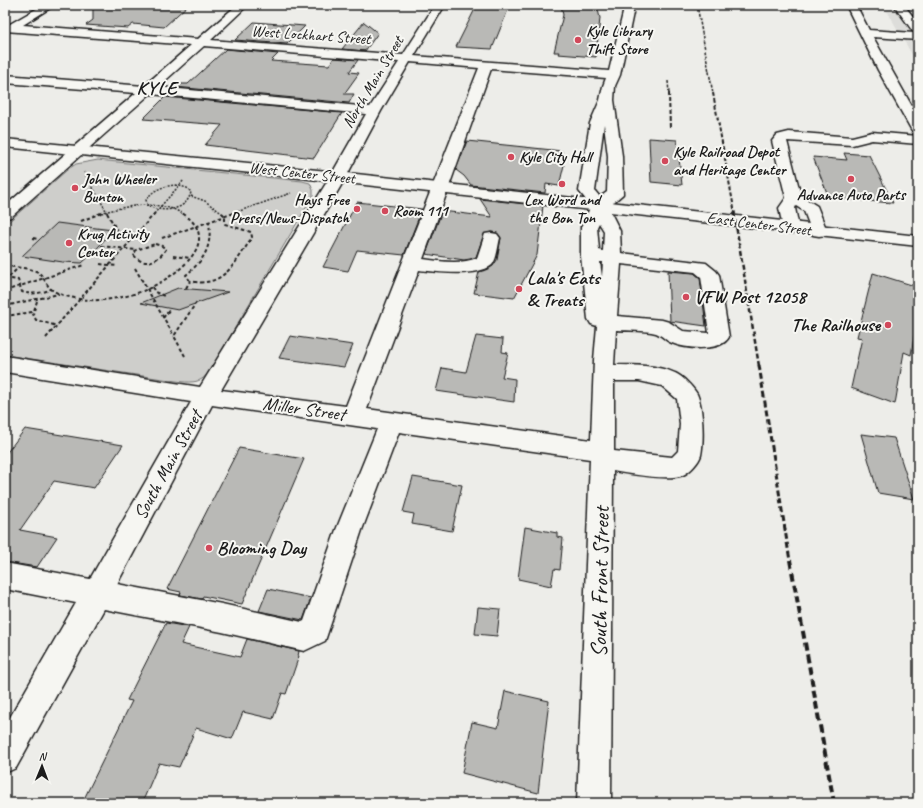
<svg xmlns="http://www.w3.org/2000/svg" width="923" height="808" viewBox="0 0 923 808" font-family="Caveat,sans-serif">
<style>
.built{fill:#ddddda}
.green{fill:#cececb;stroke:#757574}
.building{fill:#b9b9b6;stroke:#1c1c1c}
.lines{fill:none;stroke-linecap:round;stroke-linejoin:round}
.minor-casing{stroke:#1c1c1c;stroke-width:3}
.major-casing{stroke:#1c1c1c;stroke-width:3}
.path-far1{stroke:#1c1c1c;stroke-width:1.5;stroke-dasharray:2 1.5;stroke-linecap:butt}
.path{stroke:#1c1c1c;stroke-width:2;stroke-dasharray:3.5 2.5;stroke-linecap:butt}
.minor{fill:#f6f6f2;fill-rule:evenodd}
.major{fill:#f6f6f2;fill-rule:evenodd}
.rail-far4{stroke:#1c1c1c;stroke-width:1.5;stroke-dasharray:3 1.5;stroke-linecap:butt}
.rail-far3{stroke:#1c1c1c;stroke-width:2;stroke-dasharray:4 2;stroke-linecap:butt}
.rail-far2{stroke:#1c1c1c;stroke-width:2.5;stroke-dasharray:5 2.5;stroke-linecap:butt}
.rail-far1{stroke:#1c1c1c;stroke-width:3;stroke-dasharray:6 3;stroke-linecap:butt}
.rail{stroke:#1c1c1c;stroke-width:4;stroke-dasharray:8 4;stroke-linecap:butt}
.poi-dot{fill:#d1495b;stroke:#f6f6f2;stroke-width:1.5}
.labels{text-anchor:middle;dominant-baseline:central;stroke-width:4;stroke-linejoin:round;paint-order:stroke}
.far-poi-label{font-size:16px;font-weight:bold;fill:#1c1c1c;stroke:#f6f6f2;text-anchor:start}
.far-street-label{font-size:16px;fill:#1c1c1c;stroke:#f6f6f2}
.far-district-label{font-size:19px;font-weight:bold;letter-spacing:1px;fill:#1c1c1c;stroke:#f6f6f2}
.poi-label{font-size:19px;font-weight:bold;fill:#1c1c1c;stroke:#f6f6f2;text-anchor:start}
.street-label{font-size:19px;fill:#1c1c1c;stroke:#f6f6f2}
.near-street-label{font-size:23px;fill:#1c1c1c;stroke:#f6f6f2}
</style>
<rect width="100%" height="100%" fill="#edede9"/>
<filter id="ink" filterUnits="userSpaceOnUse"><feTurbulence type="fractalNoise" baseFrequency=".025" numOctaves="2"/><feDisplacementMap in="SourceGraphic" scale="8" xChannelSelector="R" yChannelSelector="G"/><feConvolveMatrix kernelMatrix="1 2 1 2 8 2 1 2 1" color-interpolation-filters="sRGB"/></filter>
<g filter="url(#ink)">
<polygon class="built" points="884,6 918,8 918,65"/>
<path class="green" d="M 98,160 L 302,181 L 310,183 L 313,190 L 313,196 L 219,355 C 205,378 205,385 176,381 L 5,355 L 5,225 L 67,170 L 76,164 Z"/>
<g class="building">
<polygon points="93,5 188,5 164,27 133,24 128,28 86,25 93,20"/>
<polygon points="477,5 510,5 492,49 456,47"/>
<polygon points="561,5 597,6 600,18 596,57 558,54 559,52 554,52 563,15"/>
<polygon points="254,22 305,26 287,44 235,40"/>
<polygon points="364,22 378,33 365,51 342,49"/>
<polygon points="226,49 278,54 271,61 329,65 334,58 358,60 349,72 359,73 344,94 354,94 349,103 175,87 179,84 188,84"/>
<polygon points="165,97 342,113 314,158 205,145 222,125 143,119"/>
<polygon points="649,138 677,140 682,185 651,182"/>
<polygon points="467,141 562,151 561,164 564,165 559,186 546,184 545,193 471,185 464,176 456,170"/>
<polygon points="844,153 869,155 893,203 829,198 813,157 847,160"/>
<polygon points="480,199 543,206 537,255 514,298 474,293 479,272 493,266 497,260 501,238 497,233 491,232 484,234 476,257 470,259 464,260 426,254 442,211 492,217"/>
<polygon points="357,202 422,209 404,255 357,250 348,271 323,267"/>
<polygon points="57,223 96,228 113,230 93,253 82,263 63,262 22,256"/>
<polygon points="668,271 694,273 700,278 706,326 670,321"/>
<polygon points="873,273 918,287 918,314 911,355 904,352 895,404 851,388 862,338 857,337"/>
<polygon points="178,288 228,292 178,310 141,303"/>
<polygon points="290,336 353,345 344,367 279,358"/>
<polygon points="476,336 503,339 502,352 508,353 502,377 515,379 514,402 436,391 442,368 466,372"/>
<polygon points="25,429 123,445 94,488 54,481 20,530 57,537 37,567 5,562 5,455"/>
<polygon points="861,434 894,438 914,499 878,493"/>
<polygon points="239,448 304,459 242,604 203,596 202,599 180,595 181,592 167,589"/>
<polygon points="413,477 462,485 452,531 412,524 414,514 403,512"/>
<polygon points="525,527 557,533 557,537 563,538 560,570 554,569 551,586 518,579"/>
<polygon points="268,589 311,598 303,620 259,611"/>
<polygon points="478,607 500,609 497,636 475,634"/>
<polygon points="166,623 189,627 181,644 240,657 247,639 299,651 298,656 299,656 286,694 282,693 273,719 243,712 232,739 196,728 179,767 159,763 142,803 82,803 132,701 127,700"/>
<polygon points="505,691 549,701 538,793 462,773 472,722 498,728"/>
</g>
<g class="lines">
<g class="minor-casing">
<g id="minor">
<path d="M 43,5 L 55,5 L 23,25 L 198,39 L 237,5 L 248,5 L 211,40 L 403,55 L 435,5 L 445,5 L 414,56 L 609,71 L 623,13 L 623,5 L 633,5 L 633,13 L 620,75 L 615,86 L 614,100 L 622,156 L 623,194 L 608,207 L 620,231 L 621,253 L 706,263 L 716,271 L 719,275 L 729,337 C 721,352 686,349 672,343 C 666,341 662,335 656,333 C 644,330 629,331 616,330 L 614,365 C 633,365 658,365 675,373 C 682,376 693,387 697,394 C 703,407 704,440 701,455 C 699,462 690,472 683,475 C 669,481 630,474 613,471 L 611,803 L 577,803 L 590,459 L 399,432 L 362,530 L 325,641 L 304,651 L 222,632 L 104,609 L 16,768 L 5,773 L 5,726 L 76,603 L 5,589 L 5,563 L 90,579 L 191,402 L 5,372 L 5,356 L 200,387 L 330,177 L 366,114 L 150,94 L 11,217 L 5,219 L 5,206 L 136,93 L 5,83 L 5,75 L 144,86 L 191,45 L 5,31 L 5,24 L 10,24 ZM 204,46 L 399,62 L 370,107 L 158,87 ZM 410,62 L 479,68 L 346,406 L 221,390 L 346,177 L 381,111 ZM 491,69 L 606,78 L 603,86 L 600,100 L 590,123 L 579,191 L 591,206 L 581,227 L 581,256 L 588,319 L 591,324 L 597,326 L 594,360 L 591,440 L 367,409 L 419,270 C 436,272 478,277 492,265 C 497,259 498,245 500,238 L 497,234 L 491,233 L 485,234 L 477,258 C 461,265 439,261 423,259 ZM 604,124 L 608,156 L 607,192 L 600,197 L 595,191 ZM 599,223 L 604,231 L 603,251 L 599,250 L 597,227 ZM 600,262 L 603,262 L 602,277 ZM 621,264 L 695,272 L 701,277 L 709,333 L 683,331 L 669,322 L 662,320 L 617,316 ZM 614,381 L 639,381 L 662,386 L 677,399 L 680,424 L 678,451 L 672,457 L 614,451 ZM 212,405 L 377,429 L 336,530 L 304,621 L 302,622 L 222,604 L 117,584 Z"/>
<polygon points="846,5 856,5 869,30 914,33 894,5 904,5 918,23 918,40 873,37 918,117 918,133 913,132 911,129 878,70"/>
<polygon points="789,132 852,137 872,132 918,136 918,144 872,140 852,145 787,141 801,196 817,206 827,231 825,235 819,236 813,235 804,211 796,206 795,208 799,228 797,232 791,233 785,232 783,228 779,208 786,198 772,141 777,135"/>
</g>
</g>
<g class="major-casing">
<polygon id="major" points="5,139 338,172 918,236 918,246 338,182 5,147"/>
</g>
<g class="path-far1">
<polyline points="84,172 108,214"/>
<path d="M 176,185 L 187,188 L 191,192 C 187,211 163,213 148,206 L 146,200 C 153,189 164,186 176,185 Z"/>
<polyline points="191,196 205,201 223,214"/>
<path d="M 98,214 C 123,206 159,199 183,214"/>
<polyline points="154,214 184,180"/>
<polyline points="231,214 291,193"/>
</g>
<g class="path">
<polyline points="107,213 118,232 145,235"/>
<polyline points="81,221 101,213"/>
<polyline points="33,238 38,239"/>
<polyline points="162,238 234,213"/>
<path d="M 155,244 L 162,246 L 166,249 C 159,261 143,268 134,255 L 136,250 Z"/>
<polyline points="101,246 136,250"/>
<polyline points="173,256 191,258"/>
<polyline points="100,264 117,266"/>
<path d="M 5,266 C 13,267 32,268 38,272 C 43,276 45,282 49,287 C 57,296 77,299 89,300 C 107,301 126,297 143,291 C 172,279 227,242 182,213"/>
<polyline points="135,268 174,336"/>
<path d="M 5,278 L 18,280 L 22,292 C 33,295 42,293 52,289"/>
<polyline points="5,281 18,268"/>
<path d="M 190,281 L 186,275 C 205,259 212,247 209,222"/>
<polyline points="152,287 155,292 164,296"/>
<path d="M 186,288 L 190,281 C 223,289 237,261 252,237 L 251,232 L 225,224 L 225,216 L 222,213"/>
<polyline points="5,291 84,265"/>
<polyline points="37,301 33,314 36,320 57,326"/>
<polyline points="5,306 59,294"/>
<polyline points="5,316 33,312"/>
<polyline points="163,318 170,309"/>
<polyline points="46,338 155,213"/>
<polyline points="185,356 174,336 196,303 193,302"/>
</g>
<use href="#minor" class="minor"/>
<use href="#major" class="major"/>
<g class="rail-far4">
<polyline points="697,5 713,94"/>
<polyline points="668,81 669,94"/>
</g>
<g class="rail-far3">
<polyline points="669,93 670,129"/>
<polyline points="713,93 735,214"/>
</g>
<polyline class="rail-far2" points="734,213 759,366"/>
<polyline class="rail-far1" points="759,365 790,561"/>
<polyline class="rail" points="790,560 834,803"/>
</g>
</g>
<g class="poi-dot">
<circle cx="578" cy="40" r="4"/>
<circle cx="511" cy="157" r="4"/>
<circle cx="665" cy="161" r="4"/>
<circle cx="851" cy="179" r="4"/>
<circle cx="562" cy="184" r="4"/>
<circle cx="75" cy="188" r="4"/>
<circle cx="357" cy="209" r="4"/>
<circle cx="385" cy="211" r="4"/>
<circle cx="69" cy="243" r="4"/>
<circle cx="519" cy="289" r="4"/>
<circle cx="686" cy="297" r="4"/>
<circle cx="888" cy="325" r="4"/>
<circle cx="209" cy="548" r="4"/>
</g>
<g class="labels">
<g class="far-poi-label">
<text x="586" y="31">Kyle Library<tspan x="586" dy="18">Thift Store</tspan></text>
<text x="673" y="152">Kyle Railroad Depot<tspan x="673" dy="18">and Heritage Center</tspan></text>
<text x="519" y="157">Kyle City Hall</text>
<text x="83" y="179">John Wheeler<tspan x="83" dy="18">Bunton</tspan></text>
<text x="851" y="195" text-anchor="middle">Advance Auto Parts</text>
<text x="349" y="200" text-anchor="end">Hays Free<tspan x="349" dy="18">Press/News-Dispatch</tspan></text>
<text x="562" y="200" text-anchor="middle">Lex Word and<tspan x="562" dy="18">the Bon Ton</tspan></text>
<text x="393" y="211">Room 111</text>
<text x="77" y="234">Krug Activity<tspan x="77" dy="18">Center</tspan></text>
</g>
<g class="far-street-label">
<text transform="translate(311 35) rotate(4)">West Lockhart Street</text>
<text transform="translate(373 82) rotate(-59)">North Main Street</text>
<text transform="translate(302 173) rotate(6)">West Center Street</text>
<text transform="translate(759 224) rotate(7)">East Center Street</text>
</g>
<g class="far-district-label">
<text x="157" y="88">KYLE</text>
</g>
<g class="poi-label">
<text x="527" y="278">Lala's Eats<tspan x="527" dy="22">&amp; Treats</tspan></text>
<text x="694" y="297">VFW Post 12058</text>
<text x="880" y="325" text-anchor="end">The Railhouse</text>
<text x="217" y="548">Blooming Day</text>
</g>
<g class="street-label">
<text transform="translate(304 409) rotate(8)">Miller Street</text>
<text transform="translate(168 465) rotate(-61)">South Main Street</text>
</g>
<g class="near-street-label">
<text transform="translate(600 582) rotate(-89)">South Front Street</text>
</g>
</g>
<rect width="923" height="808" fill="none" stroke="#f6f6f2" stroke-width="20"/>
<rect x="10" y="10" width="903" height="788" fill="none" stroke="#1c1c1c" stroke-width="1.5" filter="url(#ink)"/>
<g transform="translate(42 766) rotate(1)" stroke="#f6f6f2" stroke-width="3" paint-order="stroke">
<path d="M0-3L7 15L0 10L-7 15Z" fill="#1c1c1c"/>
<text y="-6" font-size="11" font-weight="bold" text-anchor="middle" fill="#1c1c1c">N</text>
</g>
</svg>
